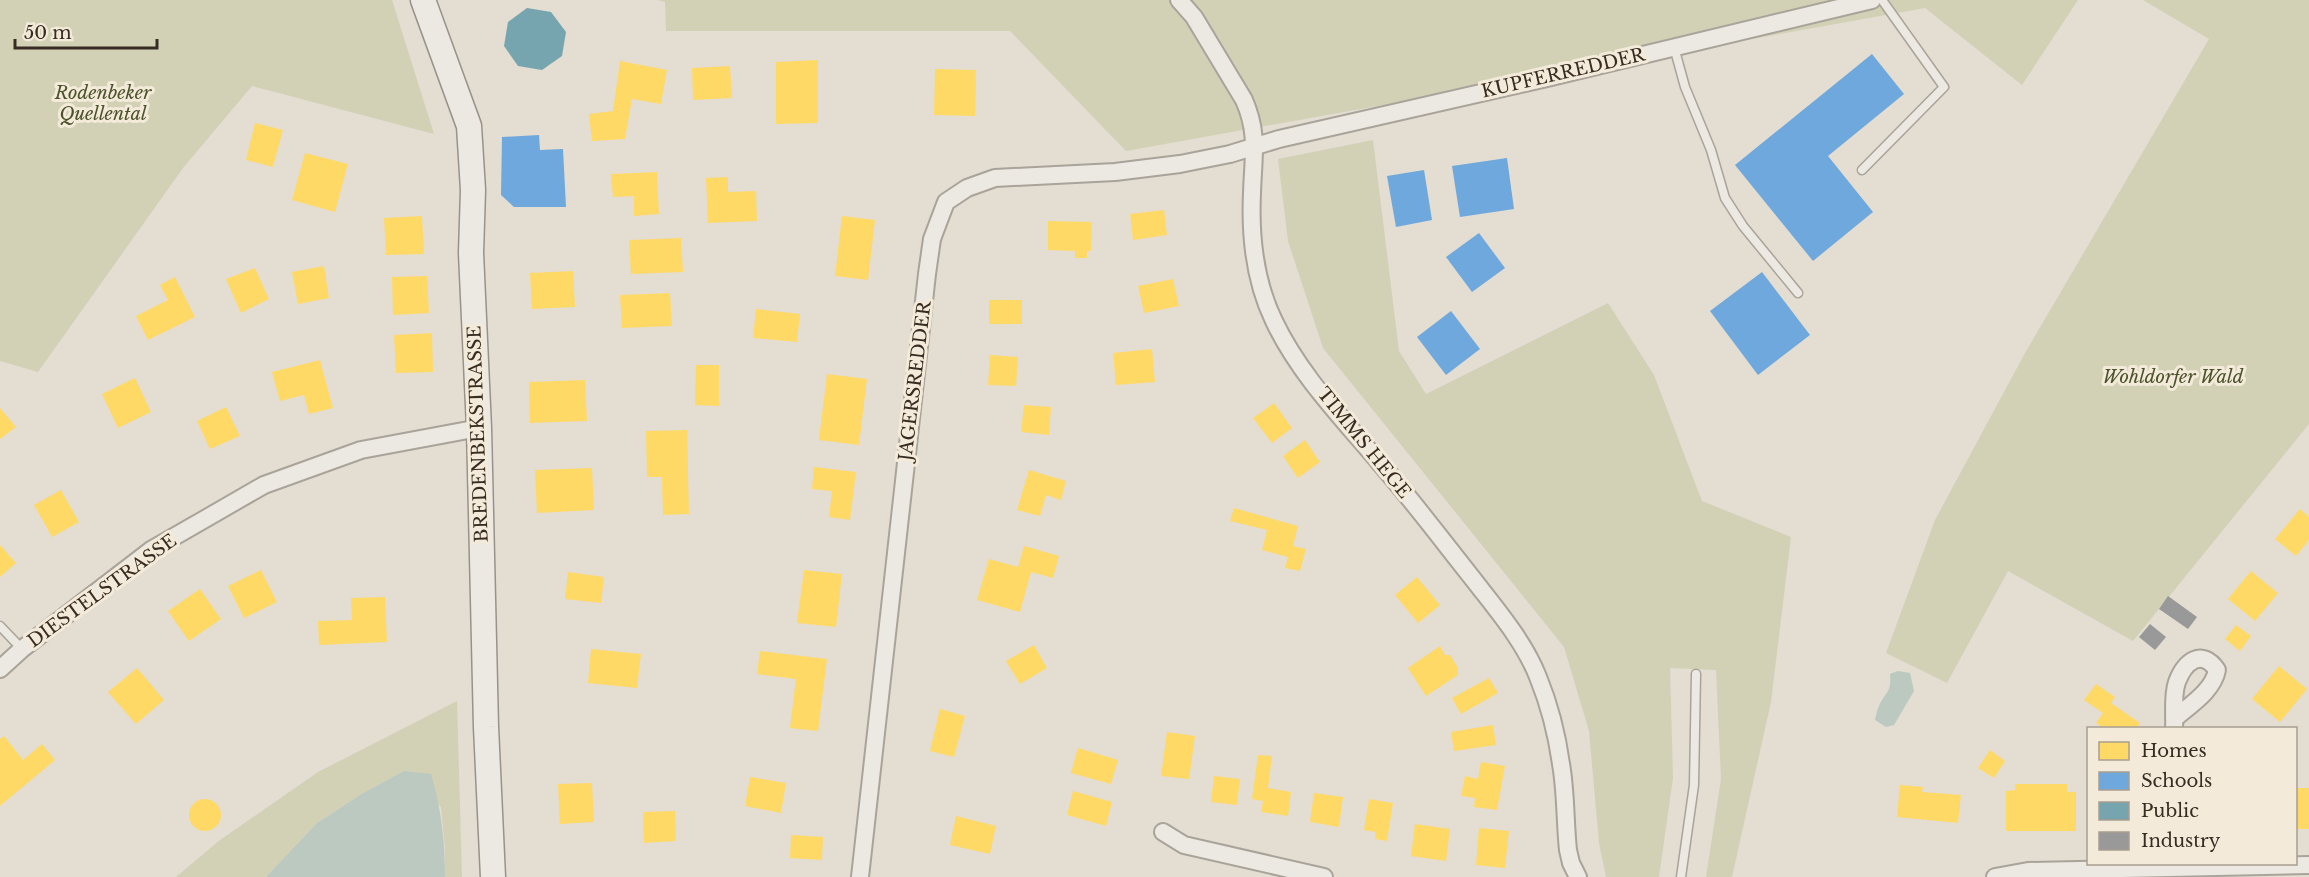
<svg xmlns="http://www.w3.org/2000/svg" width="2309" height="877" viewBox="0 0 2309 877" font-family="'Libre Baskerville',serif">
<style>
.green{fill:#d2d1b6}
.water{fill:#bbc9c0}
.homes{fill:#ffd966}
.schools{fill:#6fa8dc}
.public{fill:#76a5af}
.industry{fill:#999}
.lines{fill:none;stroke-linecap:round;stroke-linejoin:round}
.lane-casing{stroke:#a9a39a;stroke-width:11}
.street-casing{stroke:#a9a39a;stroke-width:20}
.secondary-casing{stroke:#99928a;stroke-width:27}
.lane{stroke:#ece9e2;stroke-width:8}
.street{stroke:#ece9e2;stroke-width:16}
.secondary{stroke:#ece9e2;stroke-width:24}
.labels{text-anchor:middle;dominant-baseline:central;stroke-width:6;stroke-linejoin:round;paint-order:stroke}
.street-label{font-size:18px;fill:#382c22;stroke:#f3ead9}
.park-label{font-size:18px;font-style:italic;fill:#4a522b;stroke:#f3ead9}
</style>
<rect width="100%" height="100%" fill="#e3ddd2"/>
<g class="green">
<polygon points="0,0 392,0 434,134 252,86 183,168 38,372 0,361"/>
<polygon points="657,0 2078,0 2022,85 1925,8 1126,151 1010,31 666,31 665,2"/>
<polygon points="2143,0 2309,0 2309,424 2133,641 2008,571 1947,683 1886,653 1935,520 2025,353 2209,39"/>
<polygon points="1373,140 1399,351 1426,394 1608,303 1654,375 1702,501 1791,537 1771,702 1732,877 1706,877 1721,779 1716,670 1670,668 1673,778 1659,877 1606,877 1599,843 1589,731 1564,647 1323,348 1288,241 1278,159"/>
<polygon points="457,701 462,877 445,877 445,850 441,807 404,771 363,793 317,823 266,877 176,877 220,840 318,772"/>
</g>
<g class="water">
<path d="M 1898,671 L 1910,673 L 1914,691 L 1894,725 L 1886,727 L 1875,720 C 1876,716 1877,710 1879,706 C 1885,692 1892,693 1890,674 Z"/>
<path d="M 404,771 L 431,774 C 441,808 445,841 445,877 L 266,877 L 317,823 L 363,793 Z"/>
</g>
<g class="homes">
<polygon points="818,60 818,123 776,124 776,62"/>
<polygon points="620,61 667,70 661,104 632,99 625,139 592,141 589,114 613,111"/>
<polygon points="730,66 732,98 693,100 692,68"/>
<polygon points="935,69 976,70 975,116 934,115"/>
<polygon points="255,123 283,130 273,167 246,160"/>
<polygon points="305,153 348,164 335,212 292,200"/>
<polygon points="657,172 659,214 634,216 634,196 613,197 611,174"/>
<polygon points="728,177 728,192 756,191 757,221 708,223 706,178"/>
<polygon points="1164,210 1167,235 1133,240 1130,214"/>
<polygon points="422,216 424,254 386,255 384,218"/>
<polygon points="842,216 875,220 868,280 835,276"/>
<polygon points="1048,221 1092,222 1091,251 1087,251 1087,258 1075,258 1075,251 1048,250"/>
<polygon points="681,238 683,272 631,274 629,240"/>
<polygon points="324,266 329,298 298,304 292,272"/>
<polygon points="255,268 269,299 241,313 226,279"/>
<polygon points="573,271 575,307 532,309 530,273"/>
<polygon points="427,276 429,313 393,315 392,277"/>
<polygon points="175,277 195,317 148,340 136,316 168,300 160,285"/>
<polygon points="1173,279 1179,306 1144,313 1138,286"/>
<polygon points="670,293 672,326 622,328 620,295"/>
<rect x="989" y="300" width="33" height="24"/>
<polygon points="756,309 800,314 797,342 753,338"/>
<polygon points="432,333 433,372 396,373 394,335"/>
<polygon points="1152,349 1155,382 1116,385 1113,353"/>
<polygon points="990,355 1018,357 1016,386 988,385"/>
<polygon points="320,360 333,408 309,414 304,395 280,401 272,372"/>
<polygon points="696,365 719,365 719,406 695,405"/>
<polygon points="827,374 867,379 859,445 819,440"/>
<polygon points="135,378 151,412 118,428 102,394"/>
<polygon points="585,380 587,421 530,423 529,382"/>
<polygon points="1274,403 1292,428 1272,443 1253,418"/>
<polygon points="1024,405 1051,407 1049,435 1021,432"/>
<polygon points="226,407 240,436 210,449 197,421"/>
<polygon points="0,408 16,427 0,439"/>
<polygon points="687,430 689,514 663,515 662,477 647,477 646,431"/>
<polygon points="1305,440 1320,462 1298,478 1283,456"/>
<polygon points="814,467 856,472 850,520 829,517 832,491 812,489"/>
<polygon points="592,468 594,510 537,513 535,470"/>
<polygon points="1029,470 1066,481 1061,500 1046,495 1040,516 1017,510"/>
<polygon points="61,490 79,522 52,537 34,505"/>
<polygon points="1234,508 1298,526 1293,546 1306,549 1300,571 1285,568 1288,557 1262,550 1267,530 1230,521"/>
<polygon points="2300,509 2309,517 2309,540 2296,556 2275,539"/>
<polygon points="0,545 16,563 0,577"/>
<polygon points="1024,546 1059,556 1053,578 1031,572 1020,612 977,600 989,559 1018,567"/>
<polygon points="261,570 277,602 244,618 228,586"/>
<polygon points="804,570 842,574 836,627 797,623"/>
<polygon points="2251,571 2278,593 2255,621 2228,599"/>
<polygon points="568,572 604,577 601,603 565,599"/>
<polygon points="1417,577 1440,605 1418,623 1395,595"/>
<polygon points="200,589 221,619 189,641 168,611"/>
<polygon points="385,597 387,642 319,645 318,621 352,620 351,598"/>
<polygon points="2236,625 2251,636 2240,651 2225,639"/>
<polygon points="1034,645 1047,668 1020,684 1006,661"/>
<polygon points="1440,646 1445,655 1450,655 1458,668 1458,675 1426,696 1408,668"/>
<polygon points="591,649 641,654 637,688 588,683"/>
<polygon points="760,651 827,659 818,731 790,728 796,679 757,674"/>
<polygon points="2279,666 2307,689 2280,722 2252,699"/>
<polygon points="137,668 164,700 136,724 108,692"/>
<polygon points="1489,678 1498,693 1461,714 1452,698"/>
<polygon points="2096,684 2115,697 2111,703 2140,723 2137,728 2104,728 2096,723 2103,713 2084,700"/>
<polygon points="940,709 965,716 954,757 930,751"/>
<polygon points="1493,725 1496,745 1454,751 1451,732"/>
<polygon points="1167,732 1195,736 1189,779 1161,776"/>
<polygon points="4,736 23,760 42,744 55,760 0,806 0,739"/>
<polygon points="1078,748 1118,760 1111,784 1071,773"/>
<polygon points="1990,750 2005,761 1994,778 1978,768"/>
<polygon points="1258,755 1272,756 1268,788 1291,792 1288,816 1261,812 1263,801 1252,799"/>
<polygon points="1481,762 1505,766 1497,810 1474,807 1475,798 1461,796 1465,776 1478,779"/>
<polygon points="1214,776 1240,779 1237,805 1211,802"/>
<polygon points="750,777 786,783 781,813 745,806"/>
<polygon points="592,783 594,822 560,824 558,784"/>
<polygon points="2015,784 2067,784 2067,792 2076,792 2076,831 2006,831 2006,791 2015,790"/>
<polygon points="1900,785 1923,787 1922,792 1961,795 1958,823 1897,817"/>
<rect x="2296" y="788" width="13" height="41"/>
<polygon points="1073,791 1112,802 1106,826 1067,815"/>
<polygon points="1314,793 1343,797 1339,827 1310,822"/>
<circle cx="205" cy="815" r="16"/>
<polygon points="1369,799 1393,803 1387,841 1375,839 1376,832 1364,830"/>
<polygon points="675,811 676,841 644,843 643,812"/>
<polygon points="956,816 996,826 990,854 950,845"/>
<polygon points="1415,824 1450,829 1446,861 1411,856"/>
<polygon points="1479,828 1509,831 1505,868 1476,865"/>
<polygon points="791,835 823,837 822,860 790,858"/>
</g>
<g class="schools">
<polygon points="1872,54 1904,94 1828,156 1873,212 1813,261 1735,165"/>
<polygon points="539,135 540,150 563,149 566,207 514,207 501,195 502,137"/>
<polygon points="1507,158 1514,209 1460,217 1452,166"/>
<polygon points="1424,170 1432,220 1396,227 1387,176"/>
<polygon points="1479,233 1505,268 1472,292 1446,257"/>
<polygon points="1762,272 1810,335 1758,375 1710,311"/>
<polygon points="1451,311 1480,349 1446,375 1417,337"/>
</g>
<polygon class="public" points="527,8 551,12 566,32 562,56 542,70 518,66 504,46 508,22"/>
<g class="industry">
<polygon points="2168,596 2197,617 2188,629 2159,609"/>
<polygon points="2150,624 2166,637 2155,650 2139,637"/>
</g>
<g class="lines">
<g class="lane-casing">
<g id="lane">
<polyline points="1674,47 1685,87 1711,150 1725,198 1743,226 1798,293"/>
<polyline points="1862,170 1944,87 1882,0"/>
<polyline points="0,626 22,649"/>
<polyline points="1681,877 1694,785 1696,674"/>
</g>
</g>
<g class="street-casing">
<g id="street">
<path d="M 1179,0 L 1194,17 L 1244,100 C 1259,134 1253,157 1252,193 C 1250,236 1255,282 1274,321 C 1299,374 1342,418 1379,462 C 1412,500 1442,540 1473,579 C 1496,609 1524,641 1538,677 C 1549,704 1557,735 1561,764 C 1566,792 1565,822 1568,850 L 1571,863 L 1578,877"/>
<polyline points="0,669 22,649 151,550 264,485 361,450 479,428"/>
<path d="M 2174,728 C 2175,714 2172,696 2177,682 C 2185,661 2202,648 2217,670 C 2213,691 2190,705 2174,719"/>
<polyline points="1163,832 1184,845 1324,877"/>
<polyline points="860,877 927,274 932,239 946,202 967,188 995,178 1115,172 1180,164 1230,154 1279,139 1547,78 1872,0"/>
<polyline points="1995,877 2028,871 2309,865"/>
</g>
</g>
<g class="secondary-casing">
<polyline id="secondary" points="423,0 469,126 473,190 471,253 479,428 486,727 493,877"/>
</g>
<use href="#lane" class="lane"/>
<use href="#street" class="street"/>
<use href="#secondary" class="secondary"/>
</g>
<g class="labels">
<g class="street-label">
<text transform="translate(1563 73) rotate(-13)">KUPFERREDDER</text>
<text transform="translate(915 381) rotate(-83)">JAGERSREDDER</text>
<text transform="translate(478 434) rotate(-92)">BREDENBEKSTRASSE</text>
<text transform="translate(1364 443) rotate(51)">TIMMS HEGE</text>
<text transform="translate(102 591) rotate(-36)">DIESTELSTRASSE</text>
</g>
<g class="park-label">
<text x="103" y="93">Rodenbeker<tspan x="103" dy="21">Quellental</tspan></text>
<text x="2173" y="377">Wohldorfer Wald</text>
</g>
</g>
<rect x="2087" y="727" width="210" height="138" fill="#f3ead9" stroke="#a89e90" stroke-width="1.5"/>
<rect x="2099" y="742" width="30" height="18" fill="#ffd966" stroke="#a89e90" stroke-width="1.5"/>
<text x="2141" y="757" font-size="18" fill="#382c22">Homes</text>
<rect x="2099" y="772" width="30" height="18" fill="#6fa8dc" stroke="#a89e90" stroke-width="1.5"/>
<text x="2141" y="787" font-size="18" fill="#382c22">Schools</text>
<rect x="2099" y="802" width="30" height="18" fill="#76a5af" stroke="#a89e90" stroke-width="1.5"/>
<text x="2141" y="817" font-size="18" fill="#382c22">Public</text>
<rect x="2099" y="832" width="30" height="18" fill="#999999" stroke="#a89e90" stroke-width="1.5"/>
<text x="2141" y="847" font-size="18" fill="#382c22">Industry</text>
<path d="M15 39v9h142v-9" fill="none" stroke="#382c22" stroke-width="3"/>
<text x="24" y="39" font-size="18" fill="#382c22" stroke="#f3ead9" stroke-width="4.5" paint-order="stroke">50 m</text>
</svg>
